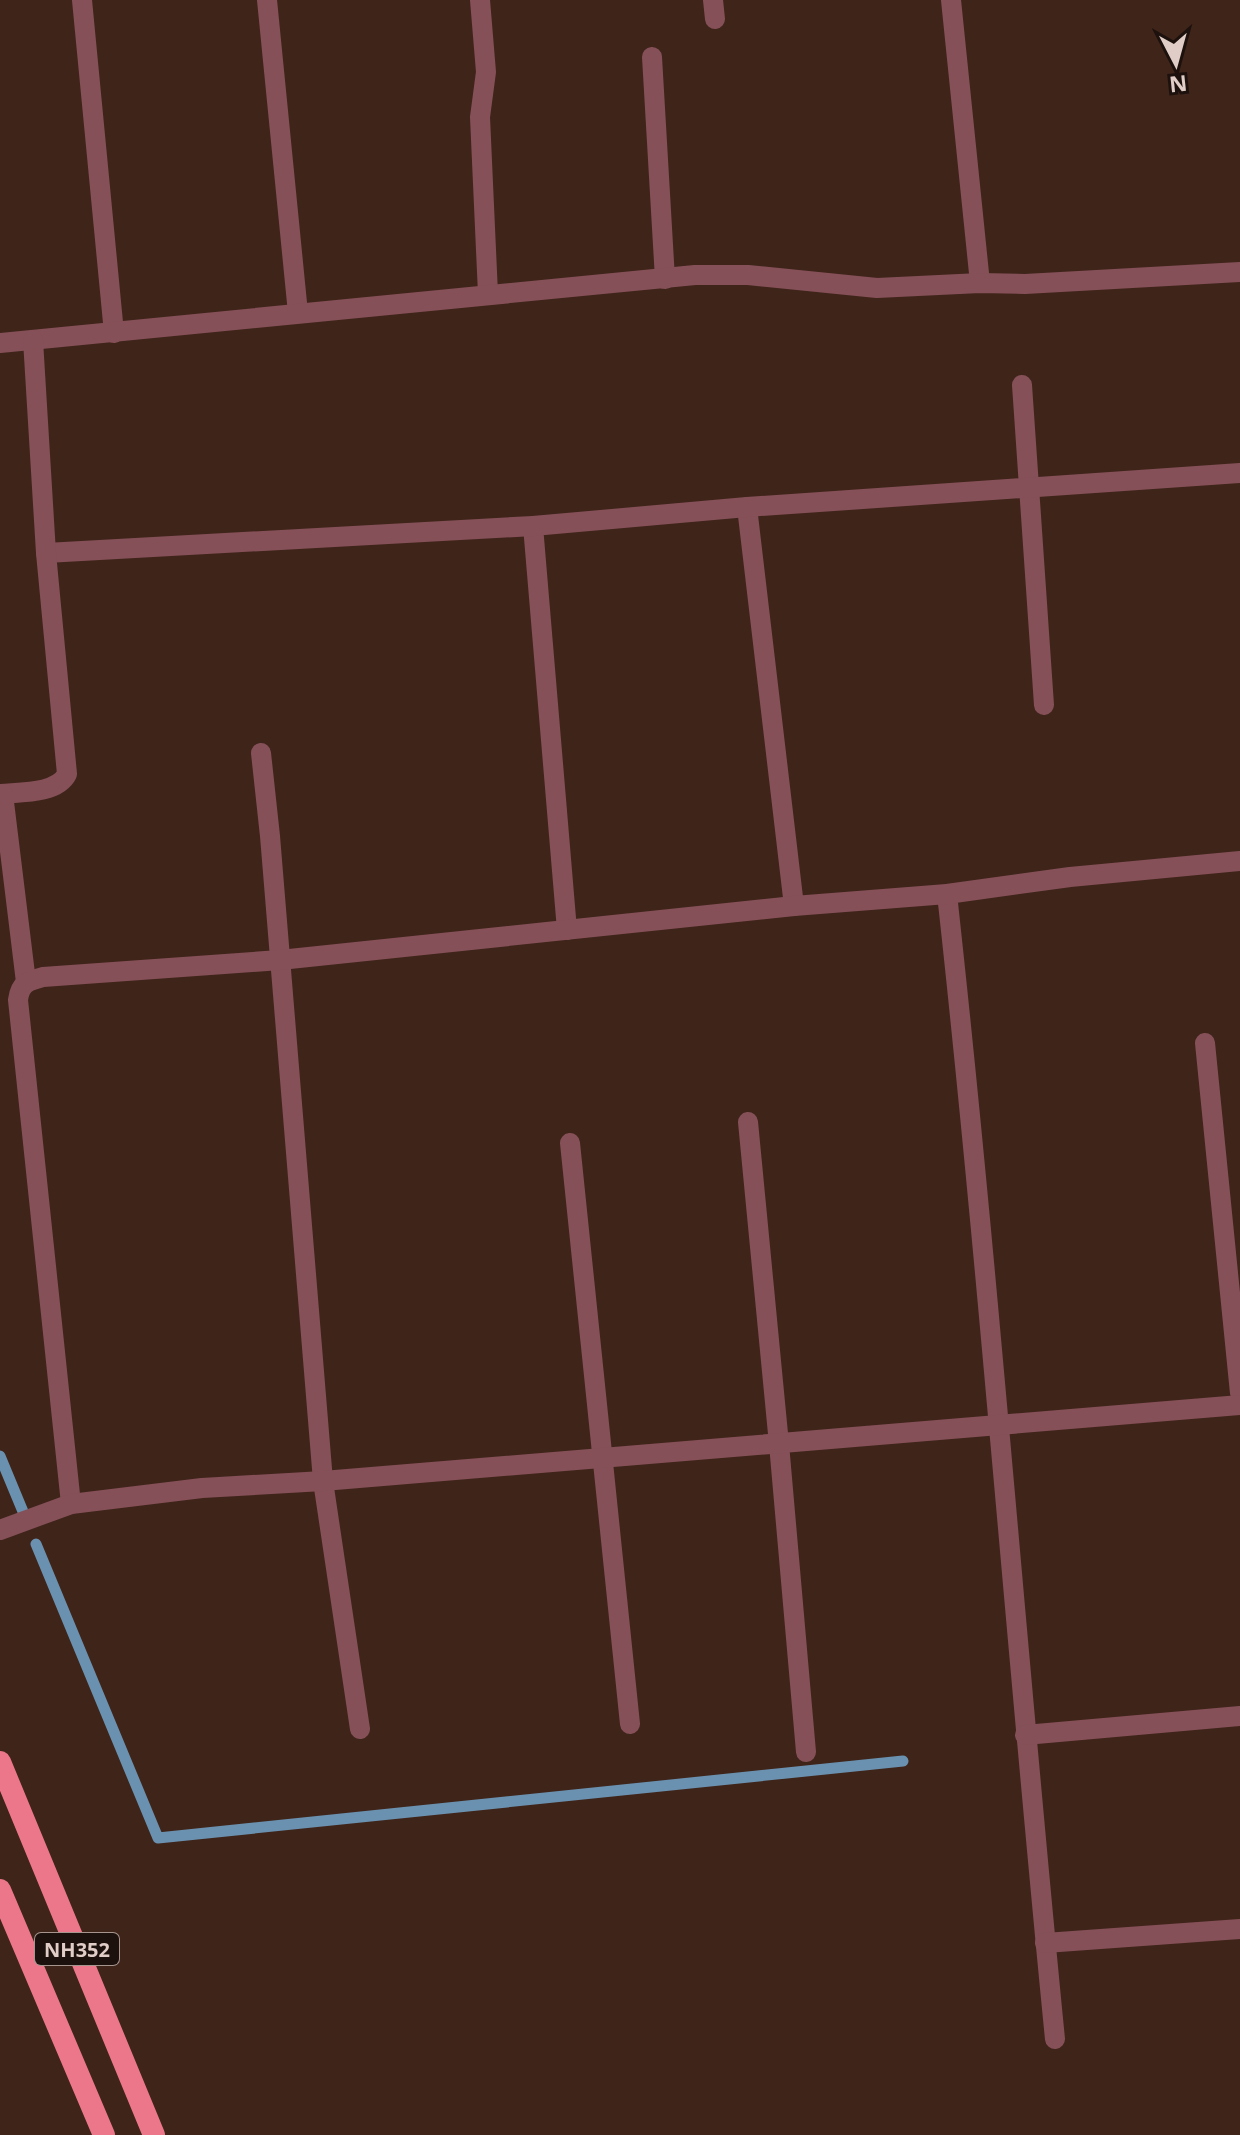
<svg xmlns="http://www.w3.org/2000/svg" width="1240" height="2135" viewBox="0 0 1240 2135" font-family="'Open Sans',sans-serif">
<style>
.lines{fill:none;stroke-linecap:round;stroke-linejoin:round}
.stream{stroke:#6a91af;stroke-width:11}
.minor{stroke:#855058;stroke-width:20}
.trunk{stroke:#ec778a;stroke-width:22}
.labels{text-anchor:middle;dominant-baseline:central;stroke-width:7;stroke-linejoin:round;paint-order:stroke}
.shield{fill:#1d110d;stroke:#a6958f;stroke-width:2}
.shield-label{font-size:20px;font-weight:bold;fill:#e0cdc7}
</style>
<rect width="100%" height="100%" fill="#3f241a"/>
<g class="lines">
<g class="stream">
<polyline points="0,1456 24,1514"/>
<polyline points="36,1544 158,1838 903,1761"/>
</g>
<g class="minor">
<polyline points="82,0 114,333"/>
<polyline points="267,0 298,313"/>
<polyline points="480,0 486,72 480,117 488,294"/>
<polyline points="713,0 715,19"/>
<polyline points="951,0 980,283"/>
<polyline points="652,57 665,279"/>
<polyline points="0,343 695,275 748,275 877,288 980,283 1025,284 1240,272"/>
<polyline points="1022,385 1044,705"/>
<polyline points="747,507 794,906"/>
<polyline points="533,526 567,930"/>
<polyline points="46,553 533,526 747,507 1240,473"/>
<polyline points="261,753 270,836 323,1481 360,1729"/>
<path d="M 0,794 C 20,792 57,794 67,774 L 46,553 L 33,340"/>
<polyline points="3,794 26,982"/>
<path d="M 947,894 C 989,1275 1017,1657 1055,2039"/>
<polyline points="1205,1043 1240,1393"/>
<polyline points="748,1122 779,1444 806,1752"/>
<polyline points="570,1143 630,1724"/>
<path d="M 71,1504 L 18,1000 C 20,983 28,981 43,977 L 280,960 L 794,906 L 947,894 L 1070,877 L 1240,861"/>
<polyline points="0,1530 71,1504 202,1488 323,1481 1240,1405"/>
<polyline points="1025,1735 1240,1716"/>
<polyline points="1045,1943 1240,1929"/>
</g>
<g class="trunk">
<polyline points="0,1762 154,2135"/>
<polyline points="0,1890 104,2135"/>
</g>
</g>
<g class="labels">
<rect class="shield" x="35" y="1933" width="84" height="32" rx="6"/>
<g class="shield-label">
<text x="77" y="1949">NH352</text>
</g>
</g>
<g transform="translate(1176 64) rotate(174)" stroke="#1d110d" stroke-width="6" paint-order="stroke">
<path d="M0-6L14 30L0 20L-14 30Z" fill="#e0cdc7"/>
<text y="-12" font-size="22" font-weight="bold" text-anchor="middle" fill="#e0cdc7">N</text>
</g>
</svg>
